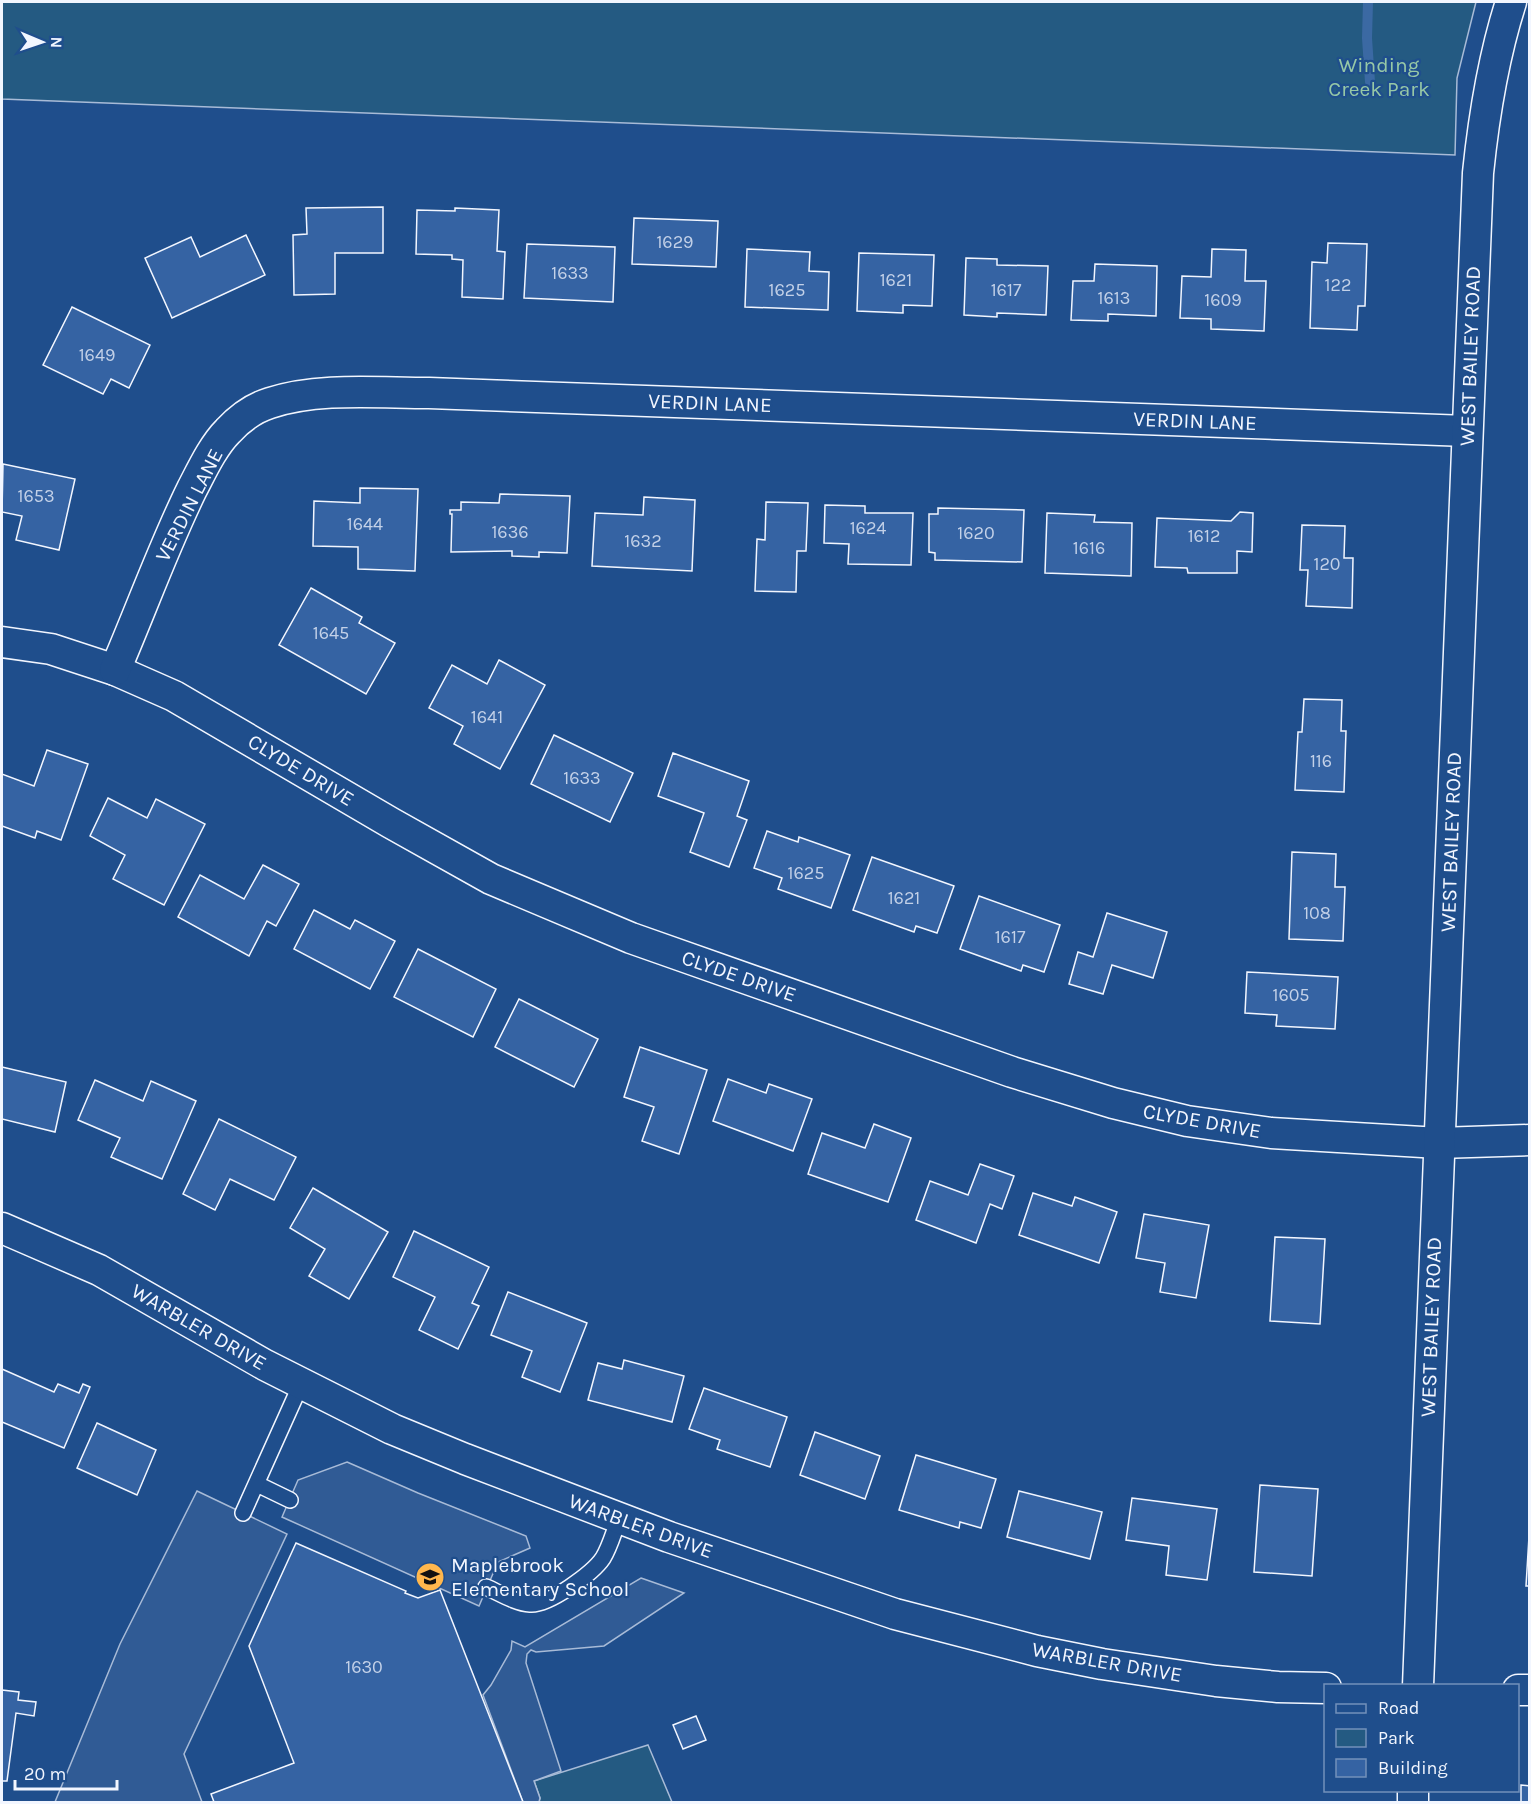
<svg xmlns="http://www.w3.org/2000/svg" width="1531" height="1804" viewBox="0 0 1531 1804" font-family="Karla,sans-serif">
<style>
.green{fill:#245a82;stroke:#a8bbd7;stroke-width:1.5}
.parking{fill:#305b95;stroke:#a8bbd7;stroke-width:1.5}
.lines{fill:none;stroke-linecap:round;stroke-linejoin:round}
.stream{stroke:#3b69a3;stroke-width:10}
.building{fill:#3563a3;stroke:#f2f6ff;stroke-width:1.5}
.service-casing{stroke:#f2f6ff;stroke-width:18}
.minor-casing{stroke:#f2f6ff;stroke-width:33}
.service{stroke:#1f4e8c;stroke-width:15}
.minor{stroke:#1f4e8c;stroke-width:30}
.labels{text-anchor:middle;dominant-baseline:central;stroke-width:4.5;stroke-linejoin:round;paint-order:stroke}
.number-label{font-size:18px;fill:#c3d1e8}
.park-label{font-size:21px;fill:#97c8a6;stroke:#1f4e8c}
.street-label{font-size:21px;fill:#f2f6ff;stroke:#1f4e8c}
.poi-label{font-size:21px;fill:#f2f6ff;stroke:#1f4e8c;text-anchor:start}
</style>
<rect width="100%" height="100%" fill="#1f4e8c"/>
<g class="green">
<polygon points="2,2 1476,2 1457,78 1455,155 2,99"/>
<polygon points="648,1745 672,1802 539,1802 540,1798 534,1781"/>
</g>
<g class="parking">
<polygon points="347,1462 418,1493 526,1536 530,1548 498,1562 479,1606 282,1517 298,1480"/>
<polygon points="197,1491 287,1534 184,1754 202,1802 55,1802 120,1644"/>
<polygon points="641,1578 684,1593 604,1646 536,1652 531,1650 527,1654 526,1663 561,1771 534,1781 540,1798 539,1802 523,1802 483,1695 491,1685 511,1650 512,1641 525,1647"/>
</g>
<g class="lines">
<polyline class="stream" points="1368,2 1367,38 1370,82"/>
</g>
<g class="building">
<polygon points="383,207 383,253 335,253 335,294 294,295 293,235 307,234 306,208"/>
<polygon points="455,208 499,210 497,251 505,252 503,299 462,297 463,260 452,259 452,255 416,254 417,210 455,211"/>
<polygon points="634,218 718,221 716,267 632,264"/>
<polygon points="246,235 265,275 172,318 145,258 191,237 200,257"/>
<polygon points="1328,243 1367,244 1365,306 1358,306 1357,330 1310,328 1312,262 1327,263"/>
<polygon points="527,244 615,247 613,302 524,298"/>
<polygon points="747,249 810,252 809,271 829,272 828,310 745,307"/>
<polygon points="1212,249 1246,250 1245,281 1266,281 1264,331 1211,329 1211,319 1180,318 1182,276 1211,277"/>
<polygon points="859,253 934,255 932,306 903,305 903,313 857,311"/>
<polygon points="966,258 997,259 997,265 1048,266 1046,315 997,313 997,317 964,315"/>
<polygon points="1095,264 1157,266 1156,316 1108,314 1108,321 1071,320 1073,281 1094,281"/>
<polygon points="72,307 150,345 129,388 111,379 103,394 43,365"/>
<polygon points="3,464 75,479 59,550 16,540 22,516 2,512"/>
<polygon points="360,488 418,489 415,571 358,569 358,547 313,546 314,501 360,503"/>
<polygon points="500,494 570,496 567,553 539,552 539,557 512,556 512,551 451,552 452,514 450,514 450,510 461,510 461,502 499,503"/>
<polygon points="644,497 695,500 692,571 592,566 595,513 643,515"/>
<polygon points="766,502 808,503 806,551 797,551 796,592 755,591 757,539 765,540"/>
<polygon points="825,505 865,506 865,513 913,513 911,565 848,564 849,544 824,543"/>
<polygon points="938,508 1024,510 1022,562 935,560 935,553 929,552 929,514 938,514"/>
<polygon points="1240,512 1253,513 1252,552 1237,551 1237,573 1188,573 1187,568 1155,567 1157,518 1231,521"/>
<polygon points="1047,513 1095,515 1094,522 1132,523 1131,576 1045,573"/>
<polygon points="1302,525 1345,526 1344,558 1353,558 1352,608 1306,606 1308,570 1300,570"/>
<polygon points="311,588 362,617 359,623 395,643 366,694 279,645"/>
<polygon points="499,660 545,685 500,769 454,744 463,726 429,708 452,665 487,684"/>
<polygon points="1304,699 1342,700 1341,731 1346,731 1344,792 1295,790 1298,732 1302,732"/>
<polygon points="554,735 633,773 610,822 531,784"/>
<polygon points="47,750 88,764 61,840 37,831 35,838 2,826 2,774 34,786"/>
<polygon points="673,753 749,781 737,816 747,820 729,867 690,852 704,813 658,796"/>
<polygon points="108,798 147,818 156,799 205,824 164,905 113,879 125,855 90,836"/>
<polygon points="767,831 798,842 799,837 850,855 831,908 778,889 782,878 754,868"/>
<polygon points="1292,852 1336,854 1335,887 1345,887 1343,941 1289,939"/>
<polygon points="872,857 954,886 937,933 916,926 914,932 853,910"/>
<polygon points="263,865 299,884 276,926 267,921 249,956 178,917 200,875 244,899"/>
<polygon points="979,896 1060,925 1044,972 1023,965 1021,971 960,949"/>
<polygon points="314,910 350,929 355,920 395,941 370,989 294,949"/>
<polygon points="1107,913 1167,932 1153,978 1112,965 1103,994 1069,984 1078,952 1093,957"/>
<polygon points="418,949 496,989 473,1037 394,997"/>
<polygon points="1247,972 1338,977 1335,1029 1276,1026 1277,1015 1245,1013"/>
<polygon points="519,999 598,1039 574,1087 495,1047"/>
<polygon points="640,1047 707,1070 679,1154 642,1141 654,1107 624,1097"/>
<polygon points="2,1067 66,1082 55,1132 2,1119"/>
<polygon points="728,1079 766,1093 769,1084 812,1099 793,1151 713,1121"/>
<polygon points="95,1080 143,1101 151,1081 196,1101 162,1179 111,1157 120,1138 78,1120"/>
<polygon points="219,1119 296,1157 274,1200 230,1179 215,1210 183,1194"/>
<polygon points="874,1124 911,1138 888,1202 808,1174 822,1133 865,1148"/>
<polygon points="980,1164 1014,1176 1002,1209 990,1204 976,1243 916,1220 930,1181 968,1195"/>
<polygon points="313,1188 388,1232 349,1299 309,1276 325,1249 290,1228"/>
<polygon points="1033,1193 1072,1206 1075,1197 1117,1212 1099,1263 1019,1235"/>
<polygon points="1144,1214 1209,1225 1196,1298 1160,1292 1165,1263 1136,1258"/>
<polygon points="414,1231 489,1267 472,1303 479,1306 458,1349 419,1330 435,1297 393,1277"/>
<polygon points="1275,1237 1325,1239 1320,1324 1270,1321"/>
<polygon points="508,1292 587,1323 560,1392 522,1377 532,1351 491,1335"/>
<polygon points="624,1360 684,1376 672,1422 588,1400 598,1363 622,1369"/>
<polygon points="2,1369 54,1392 58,1384 79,1393 83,1384 90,1387 64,1448 2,1422"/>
<polygon points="704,1388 787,1417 770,1467 717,1449 720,1440 689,1429"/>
<polygon points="97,1423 156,1450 137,1495 77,1468"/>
<polygon points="815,1432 880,1456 865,1499 800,1475"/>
<polygon points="916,1455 996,1479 981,1528 960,1522 959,1528 899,1510"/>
<polygon points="1260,1485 1318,1489 1312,1576 1254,1572"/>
<polygon points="1019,1491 1102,1512 1090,1559 1007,1537"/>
<polygon points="1132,1498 1217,1509 1207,1580 1166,1575 1169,1546 1126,1540"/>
<polygon points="1530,1520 1530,1586 1526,1586"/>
<polygon points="296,1543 406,1591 405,1593 418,1598 440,1590 523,1802 214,1802 211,1794 294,1763 249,1646"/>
<polygon points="2,1690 19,1692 18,1700 36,1702 34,1716 16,1713 7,1781 2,1781"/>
<polygon points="696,1716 706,1740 683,1749 673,1725"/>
<polygon points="1521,1785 1530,1786 1530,1802 1521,1802"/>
</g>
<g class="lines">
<g class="service-casing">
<g id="service">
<polyline points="257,1484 290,1500"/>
<polyline points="243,1513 301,1384"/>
<path d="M 486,1587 C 500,1593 515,1603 530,1604 C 548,1606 593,1573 603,1558 C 610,1547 614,1531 619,1519"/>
</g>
</g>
<g class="minor-casing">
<g id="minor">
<polyline points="2,642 51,649 115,670 174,696 391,823 491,879 631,938 1012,1072 1113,1103 1187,1121 1271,1133 1439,1143 1530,1140"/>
<path d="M 115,670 C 141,610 163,548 192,489 C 202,470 213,446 228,431 C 239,419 254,408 270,403 C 318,387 378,393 429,393 L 1467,431"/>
<polyline points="2,1228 99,1270 265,1365 392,1429 465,1459 669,1537 895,1614 1037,1651 1102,1664 1216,1681 1278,1687 1326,1688"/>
<path d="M 1418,1686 L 1478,173 C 1484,115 1493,58 1511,2"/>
<polyline points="1518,1690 1530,1690"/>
<polyline points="1413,1802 1413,1790"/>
</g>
</g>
<use href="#service" class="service"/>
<use href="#minor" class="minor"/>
</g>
<defs>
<g id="school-disc" transform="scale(1.5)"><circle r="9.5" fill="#ffb74d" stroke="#1f4e8c"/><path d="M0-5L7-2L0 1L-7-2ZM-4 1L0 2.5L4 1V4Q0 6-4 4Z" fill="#111"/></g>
</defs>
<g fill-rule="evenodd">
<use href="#school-disc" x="430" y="1577"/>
</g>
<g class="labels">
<g class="number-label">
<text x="675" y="242">1629</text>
<text x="570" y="273">1633</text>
<text x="896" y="280">1621</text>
<text x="1338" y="285">122</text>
<text x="787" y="290">1625</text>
<text x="1006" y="290">1617</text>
<text x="1114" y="298">1613</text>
<text x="1223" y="300">1609</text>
<text x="97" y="355">1649</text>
<text x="36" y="496">1653</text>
<text x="365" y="524">1644</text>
<text x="868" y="528">1624</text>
<text x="510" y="532">1636</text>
<text x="976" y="533">1620</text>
<text x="1204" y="536">1612</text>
<text x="643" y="541">1632</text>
<text x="1089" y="548">1616</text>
<text x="1327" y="564">120</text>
<text x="331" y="633">1645</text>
<text x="487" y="717">1641</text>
<text x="1321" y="761">116</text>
<text x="582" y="778">1633</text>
<text x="806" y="873">1625</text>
<text x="904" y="898">1621</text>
<text x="1317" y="913">108</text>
<text x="1010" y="937">1617</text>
<text x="1291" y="995">1605</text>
<text x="364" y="1667">1630</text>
</g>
<g class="park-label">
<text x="1379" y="65">Winding<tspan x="1379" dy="24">Creek Park</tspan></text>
</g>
<g class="street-label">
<text transform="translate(1470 356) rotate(-88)">WEST BAILEY ROAD</text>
<text transform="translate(710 403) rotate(2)">VERDIN LANE</text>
<text transform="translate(1195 421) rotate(2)">VERDIN LANE</text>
<text transform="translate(189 505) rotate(-63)">VERDIN LANE</text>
<text transform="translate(301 770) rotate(31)">CLYDE DRIVE</text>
<text transform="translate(1451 842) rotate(-88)">WEST BAILEY ROAD</text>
<text transform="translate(739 976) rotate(19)">CLYDE DRIVE</text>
<text transform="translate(1202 1121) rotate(10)">CLYDE DRIVE</text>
<text transform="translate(199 1327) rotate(30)">WARBLER DRIVE</text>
<text transform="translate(1431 1327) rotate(-88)">WEST BAILEY ROAD</text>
<text transform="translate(641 1526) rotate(20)">WARBLER DRIVE</text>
<text transform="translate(1107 1662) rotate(10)">WARBLER DRIVE</text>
</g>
<g class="poi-label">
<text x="451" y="1565">Maplebrook<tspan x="451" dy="24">Elementary School</tspan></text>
</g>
</g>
<rect width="1531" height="1804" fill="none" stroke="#f2f6ff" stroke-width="6"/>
<rect x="1324" y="1684" width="195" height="108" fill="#1f4e8c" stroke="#7391ba" stroke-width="1.5"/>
<rect x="1336" y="1704" width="30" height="9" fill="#1f4e8c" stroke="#7391ba" stroke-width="1.5"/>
<text x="1378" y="1714" font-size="18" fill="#f2f6ff">Road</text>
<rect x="1336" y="1729" width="30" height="18" fill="#245a82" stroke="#7391ba" stroke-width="1.5"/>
<text x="1378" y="1744" font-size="18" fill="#f2f6ff">Park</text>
<rect x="1336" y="1759" width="30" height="18" fill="#3563a3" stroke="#7391ba" stroke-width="1.5"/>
<text x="1378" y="1774" font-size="18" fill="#f2f6ff">Building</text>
<g transform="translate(42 42) rotate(92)" stroke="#1f4e8c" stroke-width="4.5" paint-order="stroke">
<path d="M0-4.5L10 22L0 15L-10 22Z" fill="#f2f6ff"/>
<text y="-9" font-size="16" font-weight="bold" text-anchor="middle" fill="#f2f6ff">N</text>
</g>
<path d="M15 1780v9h102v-9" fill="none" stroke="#f2f6ff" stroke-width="3"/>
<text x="24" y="1780" font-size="18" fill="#f2f6ff" stroke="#1f4e8c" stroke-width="4.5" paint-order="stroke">20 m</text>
</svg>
